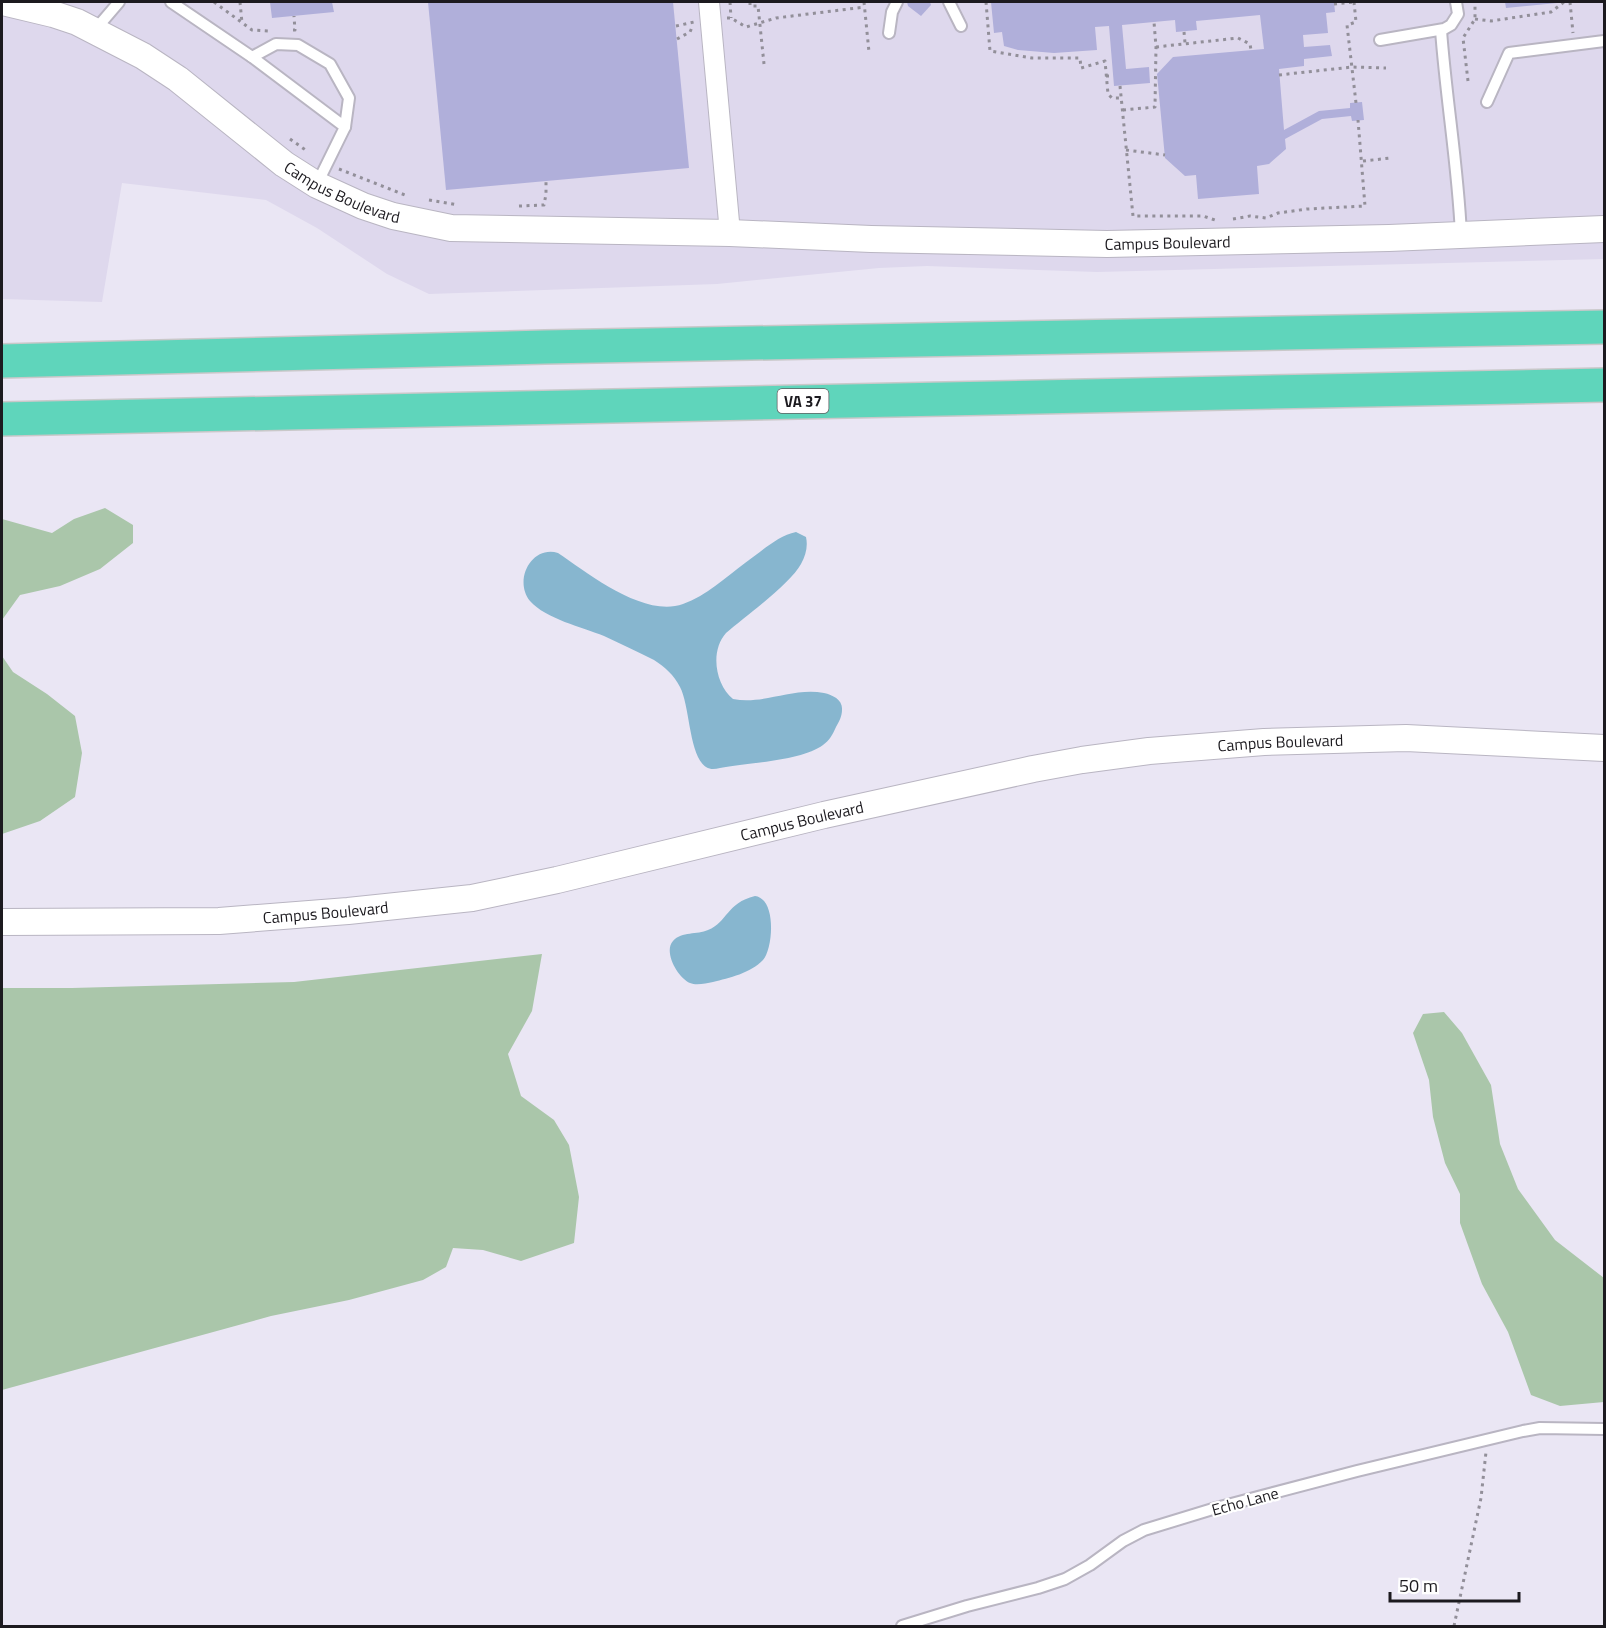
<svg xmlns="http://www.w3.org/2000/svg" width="1606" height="1628" viewBox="0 0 1606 1628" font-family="'Titillium Web',sans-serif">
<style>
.built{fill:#ded8ed}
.green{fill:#aac6aa}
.water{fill:#87b6cf}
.building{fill:#b0afda}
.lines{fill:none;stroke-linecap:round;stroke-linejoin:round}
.service-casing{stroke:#b9b5c2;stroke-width:14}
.minor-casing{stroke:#b9b5c2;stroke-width:22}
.tertiary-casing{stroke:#b9b5c2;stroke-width:28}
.motorway-casing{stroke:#c9c8c9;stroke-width:36}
.path{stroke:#928f99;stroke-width:3;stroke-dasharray:3 4.5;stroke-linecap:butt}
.service{stroke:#fff;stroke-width:10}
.minor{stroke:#fff;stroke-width:20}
.tertiary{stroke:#fff;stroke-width:26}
.motorway{stroke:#5fd5bb;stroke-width:33}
.labels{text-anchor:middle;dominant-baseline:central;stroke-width:4.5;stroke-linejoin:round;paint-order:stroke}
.shield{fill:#fff;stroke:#605f62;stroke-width:1.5}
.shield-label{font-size:15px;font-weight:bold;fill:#1c1a1f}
.street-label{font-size:16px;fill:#1c1a1f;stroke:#fff}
</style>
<rect width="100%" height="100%" fill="#eae6f4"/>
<polygon class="built" points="2,2 1604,2 1604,259 1097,272 927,266 879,268 717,284 429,294 387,274 317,228 266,200 122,183 102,302 2,299"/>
<g class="green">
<polygon points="105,508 133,525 133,543 100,569 60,586 20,595 2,620 2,519 52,533 74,519"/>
<polygon points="2,656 13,672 47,694 75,716 82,753 75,797 40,821 2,834"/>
<polygon points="542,954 532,1011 508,1054 521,1096 554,1120 569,1145 579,1197 574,1243 521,1261 483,1250 453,1248 446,1267 423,1280 349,1300 271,1316 2,1390 2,988 72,988 294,982"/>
<polygon points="1444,1012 1462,1033 1491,1085 1500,1144 1518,1189 1555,1240 1604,1278 1604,1402 1560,1406 1531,1395 1508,1332 1482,1284 1460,1223 1460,1194 1445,1163 1433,1117 1429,1080 1413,1033 1423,1014"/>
</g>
<g class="water">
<path d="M 796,532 L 806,537 C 808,546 806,555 801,564 C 790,584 745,617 726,633 C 710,651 715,684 733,699 C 764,705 793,687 824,693 C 833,695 843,700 842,710 C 842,716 839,722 836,727 C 833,734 829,741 823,745 C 802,761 746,763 720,768 C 715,769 711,770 706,767 C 689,756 690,706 680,687 C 674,675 665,667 654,660 C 638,652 621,644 604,636 C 582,627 546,619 530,601 C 513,580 532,545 558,553 C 589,574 644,618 683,604 C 706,596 726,577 745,563 C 761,552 777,536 796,532 Z"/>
<path d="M 755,896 C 777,899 773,949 763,960 C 751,973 729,978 713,982 C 706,983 697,986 690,983 C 678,978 663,952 673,941 C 682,931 697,935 708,930 C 728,922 726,903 755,896 Z"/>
</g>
<g class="building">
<polygon points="270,2 332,2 334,12 272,18"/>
<polygon points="428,2 673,2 689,168 446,190"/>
<polygon points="907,2 930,2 931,5 921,16 908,6"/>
<polygon points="991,2 1334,2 1335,12 1326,13 1328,33 1303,35 1304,47 1330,45 1332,56 1304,59 1304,66 1279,69 1284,130 1319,111 1350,108 1350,103 1362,102 1364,120 1352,121 1351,116 1322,119 1285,139 1286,149 1269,164 1257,166 1259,194 1198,199 1196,175 1185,176 1165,158 1157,74 1173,57 1264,49 1260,15 1196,21 1197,30 1176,32 1175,20 1122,25 1126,69 1149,67 1150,83 1114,86 1109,26 1095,27 1097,50 1054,53 1018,50 1004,46 1002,32 994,33"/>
<polygon points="1505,2 1557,2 1557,3 1506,8"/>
</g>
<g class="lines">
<g class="service-casing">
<g id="service">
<polyline points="171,2 252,57 345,127 317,184"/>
<polyline points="949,2 961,26"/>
<polyline points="95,30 119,2"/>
<path d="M 1441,30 C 1446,99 1458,166 1461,235"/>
<polyline points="889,33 892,12 897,2"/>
<polyline points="1380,40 1444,29 1451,25 1458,14 1456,2"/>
<polyline points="252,57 276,44 298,45 330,64 349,98 345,127"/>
<polyline points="1487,102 1509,53 1604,41"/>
<polyline points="902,1626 967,1606 1038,1588 1065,1579 1090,1565 1123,1541 1144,1530 1216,1508 1357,1471 1523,1431 1540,1428 1604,1429"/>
</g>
</g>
<g class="minor-casing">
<polyline id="minor" points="709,2 730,233"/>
</g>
<g class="tertiary-casing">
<g id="tertiary">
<path id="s1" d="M 3,2 L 53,14 L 77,22 L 143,56 L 178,79 L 284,164 L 317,185 L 363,206 L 393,216 L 451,228 L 730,233 L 871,239 L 1107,244 L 1389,238 L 1604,229"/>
<path id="s2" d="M 2,922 L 219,921 L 348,911 L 472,898 L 557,880 L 824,815 L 1033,769 L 1082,760 L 1149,751 L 1264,742 L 1406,738 L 1604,748"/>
</g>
</g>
<g class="motorway-casing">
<g id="motorway">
<polyline points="2,361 545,347 1604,327"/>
<polyline points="2,419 1604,385"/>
</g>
</g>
<g class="path">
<polyline points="214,2 252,30 269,31"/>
<polyline points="240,2 242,23"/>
<polyline points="730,2 731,18"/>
<polyline points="750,2 750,6 758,6 764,64"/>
<polyline points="864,2 869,52"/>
<polyline points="986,2 990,51 1032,58 1080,58 1081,68 1105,61 1108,94 1112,98 1122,98"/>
<polyline points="1354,2 1356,22 1347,25 1356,103"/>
<polyline points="1570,2 1573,33"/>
<polyline points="1334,4 1354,2"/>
<polyline points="727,18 731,18 746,27 776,18 865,7"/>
<polyline points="1475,19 1491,21 1551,12 1564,2"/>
<polyline points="676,26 694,22"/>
<polyline points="293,30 295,30 294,16"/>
<polyline points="1184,32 1185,43"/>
<polyline points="677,39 690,32 693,25"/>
<polyline points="1156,47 1238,38 1250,44 1251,50"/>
<polyline points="1279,75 1352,67 1386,68"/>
<polyline points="1106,76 1113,76"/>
<polyline points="1468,81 1463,38 1475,19 1475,2"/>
<polyline points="1120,86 1133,216 1203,216 1215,220"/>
<polyline points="1123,110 1155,107 1156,47 1154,22"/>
<polyline points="290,139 307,151"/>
<polyline points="1126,150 1165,155"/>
<polyline points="1363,161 1391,158"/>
<polyline points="339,169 405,195"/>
<polyline points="429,200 458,205"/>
<polyline points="519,206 544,205 546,194 546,181"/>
<polyline points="1233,219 1250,216 1266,218 1278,213 1307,209 1365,206 1358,120"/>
<polyline points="1454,1626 1481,1498 1486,1452"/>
</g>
<use href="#service" class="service"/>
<use href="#minor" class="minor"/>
<use href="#tertiary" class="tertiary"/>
<use href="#motorway" class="motorway"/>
</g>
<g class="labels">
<rect class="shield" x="777.5" y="389" width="51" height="24" rx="4.5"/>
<g class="shield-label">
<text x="803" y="401">VA 37</text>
</g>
<g class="street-label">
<text stroke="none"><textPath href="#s1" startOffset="394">Campus Boulevard</textPath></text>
<text stroke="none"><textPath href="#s1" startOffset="1226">Campus Boulevard</textPath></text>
<text stroke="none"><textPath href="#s2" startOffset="1296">Campus Boulevard</textPath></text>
<text stroke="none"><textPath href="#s2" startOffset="810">Campus Boulevard</textPath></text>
<text stroke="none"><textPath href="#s2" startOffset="324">Campus Boulevard</textPath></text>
<text transform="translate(1245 1501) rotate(-15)">Echo Lane</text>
</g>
</g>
<rect width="1606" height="1628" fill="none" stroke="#1c1a1f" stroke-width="6"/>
<path d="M1390 1592v9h129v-9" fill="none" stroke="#1c1a1f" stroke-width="3"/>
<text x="1399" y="1592" font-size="18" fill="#1c1a1f" stroke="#ffffff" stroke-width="4.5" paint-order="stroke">50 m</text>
</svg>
